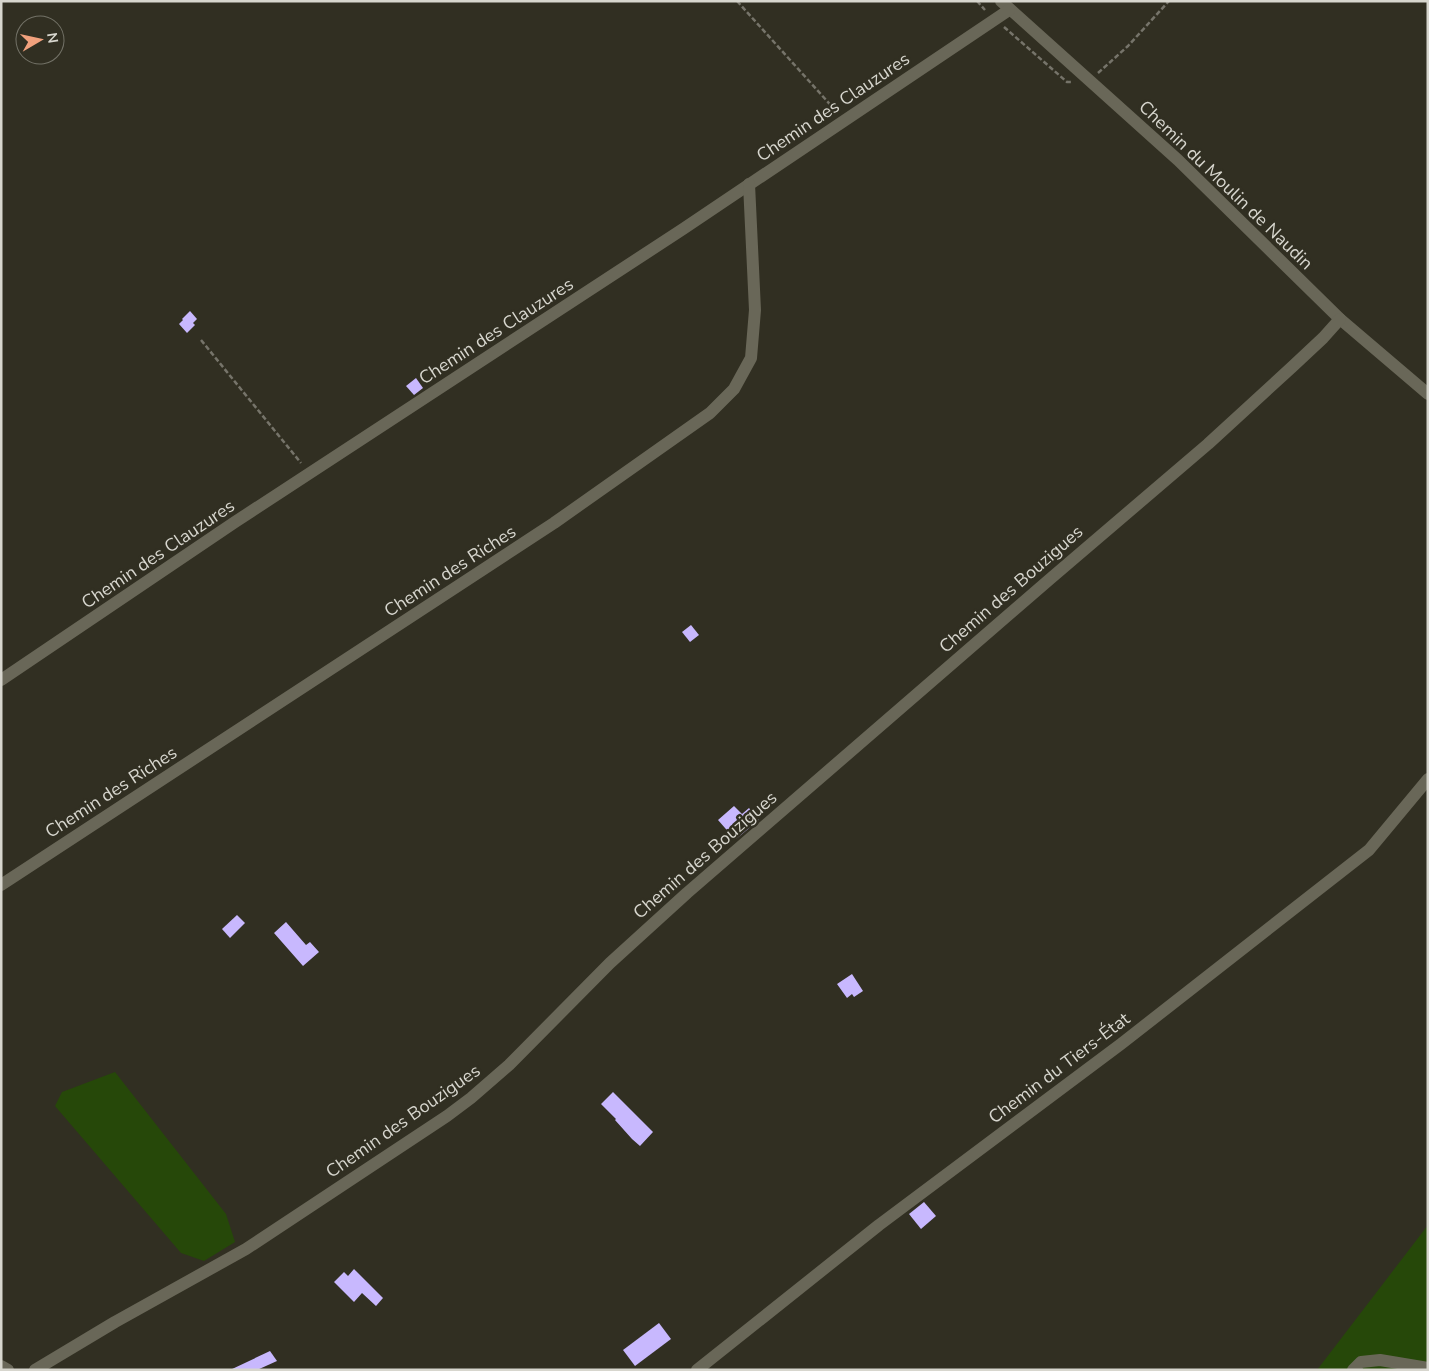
<svg xmlns="http://www.w3.org/2000/svg" width="1429" height="1371" viewBox="0 0 1429 1371" font-family="'Nunito Sans',sans-serif">
<style>
.green{fill:#264809}
.building{fill:#c8b8fe}
.lines{fill:none;stroke-linecap:round;stroke-linejoin:round}
.path{stroke:#76746a;stroke-width:2.5;stroke-dasharray:5 2.5;stroke-linecap:butt}
.minor{stroke:#696758;stroke-width:12}
.labels{text-anchor:middle;dominant-baseline:central;stroke-width:5;stroke-linejoin:round;paint-order:stroke}
.street-label{font-size:18px;fill:#d7d6ce;stroke:#312f22}
</style>
<rect width="100%" height="100%" fill="#312f22"/>
<g class="green">
<polygon points="115,1072 226,1214 235,1242 204,1261 181,1253 55,1106 62,1092"/>
<polygon points="1428,1225 1428,1370 1317,1370 1330,1353"/>
</g>
<g class="building">
<polygon points="190,311 197,319 193,323 195,325 187,333 179,324 183,320 182,319"/>
<polygon points="416,378 423,388 414,395 406,386"/>
<polygon points="691,625 699,635 690,642 682,632"/>
<polygon points="734,806 742,814 749,808 759,820 736,839 733,835 732,836 718,820"/>
<polygon points="237,915 245,923 230,938 222,929"/>
<polygon points="286,922 306,945 310,942 319,952 303,966 274,933"/>
<polygon points="852,974 863,991 854,997 852,994 847,998 837,984"/>
<polygon points="613,1092 653,1132 640,1146 632,1139 615,1120 616,1119 601,1104"/>
<polygon points="924,1202 936,1216 921,1229 909,1214"/>
<polygon points="354,1269 383,1298 376,1306 362,1293 354,1302 334,1282 344,1272 348,1276"/>
<polygon points="659,1323 671,1339 635,1366 623,1350"/>
<polygon points="270,1351 277,1361 257,1370 230,1370"/>
</g>
<g class="lines">
<g class="path">
<polyline points="737,1 836,111"/>
<polyline points="977,1 985,10"/>
<polyline points="1004,27 1067,82 1071,82"/>
<polyline points="1098,73 1128,46 1169,1"/>
<polyline points="201,340 301,463"/>
</g>
<g class="minor">
<polyline points="1001,1 1178,160 1340,319 1428,394"/>
<polyline points="1,680 235,522 683,229 1009,10"/>
<polyline points="1,885 554,523 710,413 734,389 751,358 755,310 749,184"/>
<polyline points="1,1366 8,1370"/>
<polyline points="35,1370 115,1322 246,1249 447,1116 471,1098 509,1065 610,963 687,893 1050,579 1208,444 1292,367 1323,338 1340,319"/>
<polyline points="697,1370 879,1225 1121,1044 1369,850 1428,779"/>
<polyline points="1353,1370 1361,1362 1380,1360 1428,1368"/>
</g>
</g>
<g class="labels">
<g class="street-label">
<text transform="translate(833 107) rotate(-34)">Chemin des Clauzures</text>
<text transform="translate(1226 185) rotate(44)">Chemin du Moulin de Naudin</text>
<text transform="translate(496 331) rotate(-33)">Chemin des Clauzures</text>
<text transform="translate(158 554) rotate(-34)">Chemin des Clauzures</text>
<text transform="translate(450 571) rotate(-33)">Chemin des Riches</text>
<text transform="translate(1011 589) rotate(-41)">Chemin des Bouzigues</text>
<text transform="translate(111 792) rotate(-33)">Chemin des Riches</text>
<text transform="translate(705 855) rotate(-41)">Chemin des Bouzigues</text>
<text transform="translate(1059 1068) rotate(-37)">Chemin du Tiers-État</text>
<text transform="translate(403 1121) rotate(-35)">Chemin des Bouzigues</text>
</g>
</g>
<rect width="1429" height="1371" fill="none" stroke="#d7d6ce" stroke-width="5"/>
<g transform="translate(40 40) rotate(81)"><circle r="24" fill="#312f22" stroke="#737267"/>
<path d="M0-4L9 19L0 12L-9 19Z" fill="#f1a17d"/>
<text y="-8" font-size="14" font-weight="bold" text-anchor="middle" fill="#d7d6ce">N</text>
</g>
</svg>
